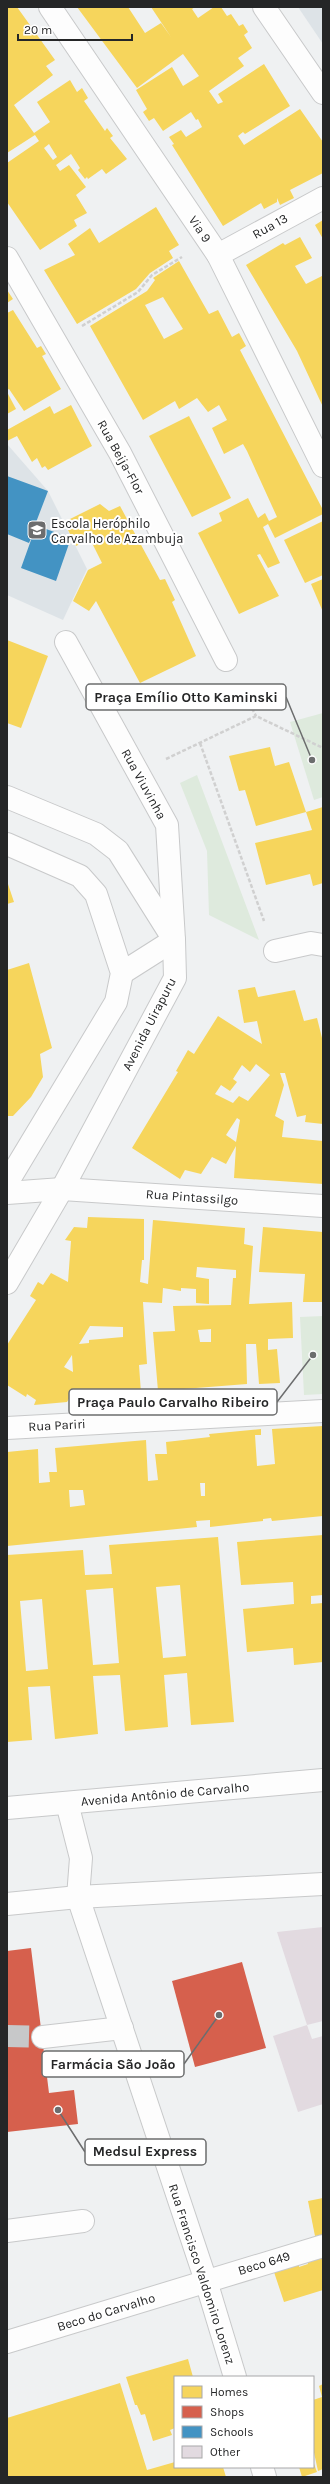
<svg xmlns="http://www.w3.org/2000/svg" width="330" height="2484" viewBox="0 0 330 2484" font-family="Karla,sans-serif">
<style>
.built{fill:#dde3e7}
.green{fill:#deeadd}
.homes{fill:#f6d55c;fill-rule:evenodd}
.shops{fill:#d6604d}
.schools{fill:#4393c3}
.building{fill:#e2dae0}
.lines{fill:none;stroke-linecap:round;stroke-linejoin:round}
.minor-tunnel{stroke:#c7c8c9;stroke-width:22;stroke-dasharray:22 11;stroke-linecap:butt}
.minor-casing{stroke:#c8c9ca;stroke-width:24}
.major-casing{stroke:#c8c9ca;stroke-width:24}
.path{stroke:#d0d0d0;stroke-width:2.5;stroke-dasharray:4 2;stroke-linecap:butt}
.minor{stroke:#fdfdfd;stroke-width:22}
.major{stroke:#fdfdfd;stroke-width:22}
.labels{text-anchor:middle;dominant-baseline:central;stroke-width:4;stroke-linejoin:round;paint-order:stroke}
.street-label{font-size:13px;fill:#252627;stroke:#fff}
.poi-label{font-size:13px;fill:#252627;stroke:#fff;text-anchor:start}
.leader{fill:none;stroke:#6c6d6e;stroke-width:1.5}
.callout-dot{fill:#6c6d6e;stroke:#fff;stroke-width:1.5}
.callout{fill:#fff;stroke:#6c6d6e;stroke-width:1.5}
.callout-label{font-size:14px;text-anchor:middle;font-weight:bold;fill:#252627}
</style>
<rect width="100%" height="100%" fill="#eff1f2"/>
<g class="built">
<polygon points="298,7 323,7 323,44"/>
<polygon points="7,444 48,491 87,569 63,620 7,595"/>
</g>
<g class="green">
<polygon points="323,713 323,797 314,800 290,722"/>
<polygon points="197,775 259,940 209,915 207,851 180,783"/>
<polygon points="323,1316 323,1394 304,1395 300,1317"/>
</g>
<g class="homes">
<path d="M 7,7 L 17,7 L 55,60 L 46,66 L 53,75 L 14,105 L 34,133 L 50,122 L 37,102 L 70,80 L 77,92 L 82,88 L 88,98 L 84,101 L 105,131 L 107,128 L 113,136 L 110,138 L 127,159 L 106,174 L 102,169 L 88,179 L 87,177 L 85,179 L 78,170 L 80,168 L 71,154 L 56,165 L 60,171 L 69,165 L 86,187 L 76,195 L 87,213 L 74,220 L 77,226 L 40,250 L 7,202 L 7,163 L 39,141 L 35,135 L 7,153 ZM 49,144 L 57,157 L 53,160 L 44,148 Z"/>
<polygon points="77,7 128,7 145,33 161,23 171,37 151,7 195,7 192,9 198,18 214,7 221,7 227,16 231,14 239,26 243,24 248,32 244,35 252,48 238,58 244,66 209,91 218,104 223,102 218,94 264,64 290,106 245,134 243,132 238,136 244,145 300,109 323,142 323,173 290,190 294,198 280,205 277,198 277,202 264,209 261,203 223,226 172,145 174,144 169,137 181,130 186,137 202,127 198,119 196,120 191,112 163,131 154,118 149,121 143,112 147,109 136,90 172,67 183,86 199,76 183,54 137,88"/>
<polygon points="156,207 179,245 169,251 173,258 150,273 136,289 77,324 44,270 75,255 68,244 90,228 99,243"/>
<polygon points="323,220 323,239 315,225"/>
<polygon points="300,237 312,258 295,266 306,284 322,276 323,279 323,407 297,351 246,265 283,243 285,245"/>
<path d="M 179,261 L 209,314 L 218,310 L 232,337 L 239,333 L 246,346 L 240,350 L 323,510 L 323,514 L 275,538 L 268,524 L 263,527 L 280,563 L 268,568 L 260,554 L 257,555 L 279,596 L 239,614 L 198,533 L 222,521 L 219,513 L 248,498 L 258,518 L 265,513 L 269,521 L 277,517 L 247,451 L 243,444 L 224,454 L 212,428 L 227,420 L 219,405 L 208,412 L 197,398 L 179,409 L 175,401 L 143,420 L 90,326 L 147,291 L 155,280 L 153,278 ZM 163,297 L 183,329 L 164,339 L 145,305 Z"/>
<polygon points="7,290 13,299 7,303"/>
<polygon points="13,310 37,348 41,346 46,354 42,356 61,389 24,411 9,389 7,390 7,313"/>
<polygon points="7,392 16,409 7,414"/>
<polygon points="71,405 92,446 48,470 45,466 42,468 37,458 32,462 17,436 7,441 7,430 50,406 54,414"/>
<polygon points="189,416 231,498 192,517 149,436"/>
<polygon points="100,504 109,511 120,506 160,580 165,579 175,600 172,602 196,656 140,683 96,601 89,611 73,601 88,570 102,563 90,539 76,546 64,522"/>
<polygon points="323,521 323,575 305,583 284,540"/>
<polygon points="323,579 323,612 311,584"/>
<polygon points="7,640 48,656 21,728 7,723"/>
<polygon points="270,747 275,766 289,762 306,812 256,826 245,790 239,791 229,756"/>
<polygon points="323,807 323,883 313,886 310,874 266,885 255,843 312,830 306,812"/>
<polygon points="7,881 14,902 7,904"/>
<polygon points="29,963 52,1048 40,1054 43,1077 31,1097 13,1116 7,1116 7,970"/>
<path d="M 255,987 L 258,997 L 295,990 L 304,1021 L 317,1018 L 323,1042 L 323,1124 L 305,1122 L 306,1115 L 297,1117 L 285,1073 L 280,1073 L 284,1085 L 275,1116 L 284,1121 L 282,1137 L 323,1141 L 323,1184 L 234,1178 L 236,1146 L 226,1164 L 212,1157 L 201,1174 L 185,1170 L 180,1179 L 132,1148 L 178,1072 L 176,1071 L 188,1050 L 194,1054 L 218,1016 L 262,1044 L 257,1021 L 244,1023 L 238,990 ZM 256,1064 L 270,1075 L 248,1101 L 239,1096 L 233,1103 L 215,1094 L 221,1085 L 230,1091 L 237,1082 L 233,1079 L 242,1065 L 250,1072 ZM 237,1118 L 240,1120 L 236,1142 L 226,1135 Z"/>
<path d="M 88,1217 L 144,1219 L 144,1260 L 142,1260 L 140,1282 L 148,1284 L 153,1220 L 245,1228 L 244,1244 L 253,1246 L 249,1304 L 292,1302 L 293,1338 L 268,1339 L 268,1350 L 277,1349 L 280,1383 L 259,1384 L 256,1344 L 246,1344 L 247,1384 L 158,1391 L 153,1332 L 175,1331 L 173,1306 L 231,1305 L 233,1278 L 236,1278 L 236,1270 L 197,1267 L 196,1277 L 209,1279 L 209,1304 L 196,1303 L 196,1289 L 181,1288 L 181,1291 L 163,1288 L 162,1303 L 143,1302 L 147,1364 L 139,1365 L 141,1393 L 93,1397 L 92,1391 L 81,1393 L 80,1390 L 74,1390 L 67,1402 L 34,1405 L 36,1400 L 27,1394 L 26,1397 L 7,1385 L 7,1345 L 36,1300 L 30,1296 L 38,1282 L 43,1285 L 51,1273 L 68,1282 L 71,1241 L 65,1240 L 74,1227 L 87,1228 ZM 90,1326 L 123,1327 L 123,1337 L 89,1340 L 89,1343 L 79,1344 ZM 211,1329 L 211,1342 L 200,1342 L 198,1330 ZM 72,1355 L 73,1372 L 64,1367 Z"/>
<polygon points="263,1227 323,1232 323,1302 303,1302 305,1274 259,1272"/>
<path d="M 323,1426 L 323,1516 L 272,1521 L 271,1518 L 263,1519 L 263,1521 L 210,1527 L 210,1520 L 196,1521 L 197,1527 L 7,1546 L 7,1452 L 38,1449 L 39,1483 L 50,1482 L 49,1472 L 57,1472 L 55,1448 L 146,1440 L 148,1481 L 158,1480 L 155,1454 L 167,1454 L 166,1442 L 210,1437 L 209,1434 L 261,1429 L 261,1435 L 255,1435 L 257,1466 L 275,1464 L 272,1429 ZM 200,1483 L 205,1483 L 205,1496 L 201,1496 ZM 69,1490 L 83,1490 L 85,1505 L 70,1507 Z"/>
<polygon points="323,1535 323,1595 311,1596 311,1604 323,1603 323,1662 294,1665 293,1648 247,1652 243,1609 294,1604 293,1582 241,1585 237,1542"/>
<path d="M 218,1537 L 234,1722 L 191,1725 L 187,1673 L 164,1675 L 168,1727 L 125,1731 L 120,1675 L 93,1676 L 98,1734 L 55,1739 L 50,1686 L 28,1687 L 32,1740 L 7,1742 L 7,1555 L 83,1550 L 85,1575 L 112,1574 L 109,1545 ZM 180,1585 L 186,1656 L 163,1658 L 156,1587 ZM 113,1588 L 119,1663 L 93,1665 L 86,1590 ZM 42,1599 L 48,1669 L 26,1671 L 20,1601 Z"/>
<polygon points="323,2198 323,2235 315,2236 308,2201"/>
<polygon points="323,2257 323,2290 284,2302 274,2272 299,2264 299,2267 308,2264 307,2260"/>
<polygon points="188,2359 193,2377 175,2377 175,2428 170,2430 172,2435 153,2441 145,2414 141,2415 137,2405 135,2405 126,2377"/>
<polygon points="120,2383 147,2470 175,2462 175,2467 223,2467 226,2477 7,2477 7,2418"/>
<polygon points="323,2384 323,2469 318,2471 313,2448 313,2400 322,2397 319,2386"/>
<polygon points="313,2461 317,2472 302,2477 299,2467 313,2467"/>
</g>
<g class="shops">
<polygon points="31,1948 49,2093 74,2090 78,2124 7,2132 7,1951"/>
<polygon points="242,1962 266,2048 195,2067 172,1981"/>
</g>
<polygon class="schools" points="7,476 48,491 35,525 71,538 56,581 21,568 35,529 29,543 7,534"/>
<polygon class="building" points="323,1927 323,2021 307,2025 312,2039 323,2036 323,2104 298,2112 273,2036 307,2025 277,1932"/>
<g class="lines">
<polyline class="minor-tunnel" points="7,2036 43,2037"/>
<g class="minor-casing">
<g id="minor">
<polyline points="50,7 218,255 323,466"/>
<polyline points="264,7 323,93"/>
<polyline points="218,255 323,198"/>
<polyline points="7,258 120,453 226,660"/>
<polyline points="66,642 167,825 174,940 122,973"/>
<polyline points="7,797 96,834 118,851 174,940 175,978 62,1189 7,1283"/>
<polyline points="7,844 80,876 96,894 122,973 116,1002 7,1183"/>
<polyline points="275,951 311,943 323,945"/>
<polyline points="7,1193 62,1189 323,1206"/>
<polyline points="7,1428 323,1411"/>
<polyline points="78,1897 206,2281 235,2377"/>
<polyline points="43,2037 122,2028"/>
<polyline points="7,2231 83,2221"/>
<polyline points="7,2342 323,2246"/>
<polyline points="262,2467 265,2477"/>
</g>
</g>
<g class="major-casing">
<g id="major">
<polyline points="67,1803 81,1858 78,1897"/>
<polyline points="7,1808 323,1780"/>
<polyline points="7,1904 78,1897 323,1884"/>
</g>
</g>
<g class="path">
<polyline points="82,326 138,292 152,275 182,257"/>
<polyline points="241,687 256,716"/>
<polyline points="200,743 264,921"/>
<polyline points="166,759 256,716 323,748"/>
</g>
<use href="#minor" class="minor"/>
<use href="#major" class="major"/>
</g>
<defs>
<g id="school-square" transform="scale(1)"><rect x="-9" y="-9" width="18" height="18" rx="4" fill="#6c6d6e" stroke="#fff"/><path d="M0-5L7-2L0 1L-7-2ZM-4 1L0 2.5L4 1V4Q0 6-4 4Z" fill="#fff"/></g>
</defs>
<g fill-rule="evenodd">
<use href="#school-square" x="37" y="530"/>
</g>
<g class="labels">
<g class="street-label">
<text transform="translate(270 226) rotate(-29)">Rua 13</text>
<text transform="translate(200 229) rotate(56)">Via 9</text>
<text transform="translate(121 457) rotate(61)">Rua Beija-Flor</text>
<text transform="translate(144 784) rotate(61)">Rua Viuvinha</text>
<text transform="translate(149 1024) rotate(-63)">Avenida Uirapuru</text>
<text transform="translate(192 1197) rotate(4)">Rua Pintassilgo</text>
<text transform="translate(57 1425) rotate(-3)">Rua Pariri</text>
<text transform="translate(165 1794) rotate(-5)">Avenida Antônio de Carvalho</text>
<text transform="translate(264 2263) rotate(-17)">Beco 649</text>
<text transform="translate(202 2274) rotate(72)">Rua Francisco Valdomiro Lorenz</text>
<text transform="translate(106 2312) rotate(-17)">Beco do Carvalho</text>
</g>
<g class="poi-label">
<text x="51" y="523">Escola Heróphilo<tspan x="51" dy="15">Carvalho de Azambuja</tspan></text>
</g>
</g>
<path class="leader" d="M312 760L286 697M313 1355L277 1402M219 2015L184 2064M58 2110L85 2152"/>
<g class="callout-dot">
<circle cx="312" cy="760" r="4"/>
<circle cx="313" cy="1355" r="4"/>
<circle cx="219" cy="2015" r="4"/>
<circle cx="58" cy="2110" r="4"/>
</g>
<g class="callout">
<rect x="86" y="684" width="200" height="26" rx="4"/>
<rect x="69" y="1389" width="208" height="26" rx="4"/>
<rect x="42" y="2051" width="142" height="26" rx="4"/>
<rect x="85" y="2139" width="121" height="26" rx="4"/>
</g>
<g class="callout-label">
<text x="186" y="702">Praça Emílio Otto Kaminski</text>
<text x="173" y="1407">Praça Paulo Carvalho Ribeiro</text>
<text x="113" y="2069">Farmácia São João</text>
<text x="145" y="2156">Medsul Express</text>
</g>
<rect width="330" height="2484" fill="none" stroke="#252627" stroke-width="16"/>
<rect x="174" y="2376" width="140" height="92" fill="#ffffff" stroke="#a8a8a9"/>
<rect x="182" y="2386" width="20" height="12" fill="#f6d55c" stroke="#a8a8a9"/>
<text x="210" y="2396" font-size="12" fill="#252627">Homes</text>
<rect x="182" y="2406" width="20" height="12" fill="#d6604d" stroke="#a8a8a9"/>
<text x="210" y="2416" font-size="12" fill="#252627">Shops</text>
<rect x="182" y="2426" width="20" height="12" fill="#4393c3" stroke="#a8a8a9"/>
<text x="210" y="2436" font-size="12" fill="#252627">Schools</text>
<rect x="182" y="2446" width="20" height="12" fill="#e2dae0" stroke="#a8a8a9"/>
<text x="210" y="2456" font-size="12" fill="#252627">Other</text>
<path d="M18 34v6h114v-6" fill="none" stroke="#252627" stroke-width="2"/>
<text x="24" y="34" font-size="12" fill="#252627" stroke="#ffffff" stroke-width="3" paint-order="stroke">20 m</text>
</svg>
